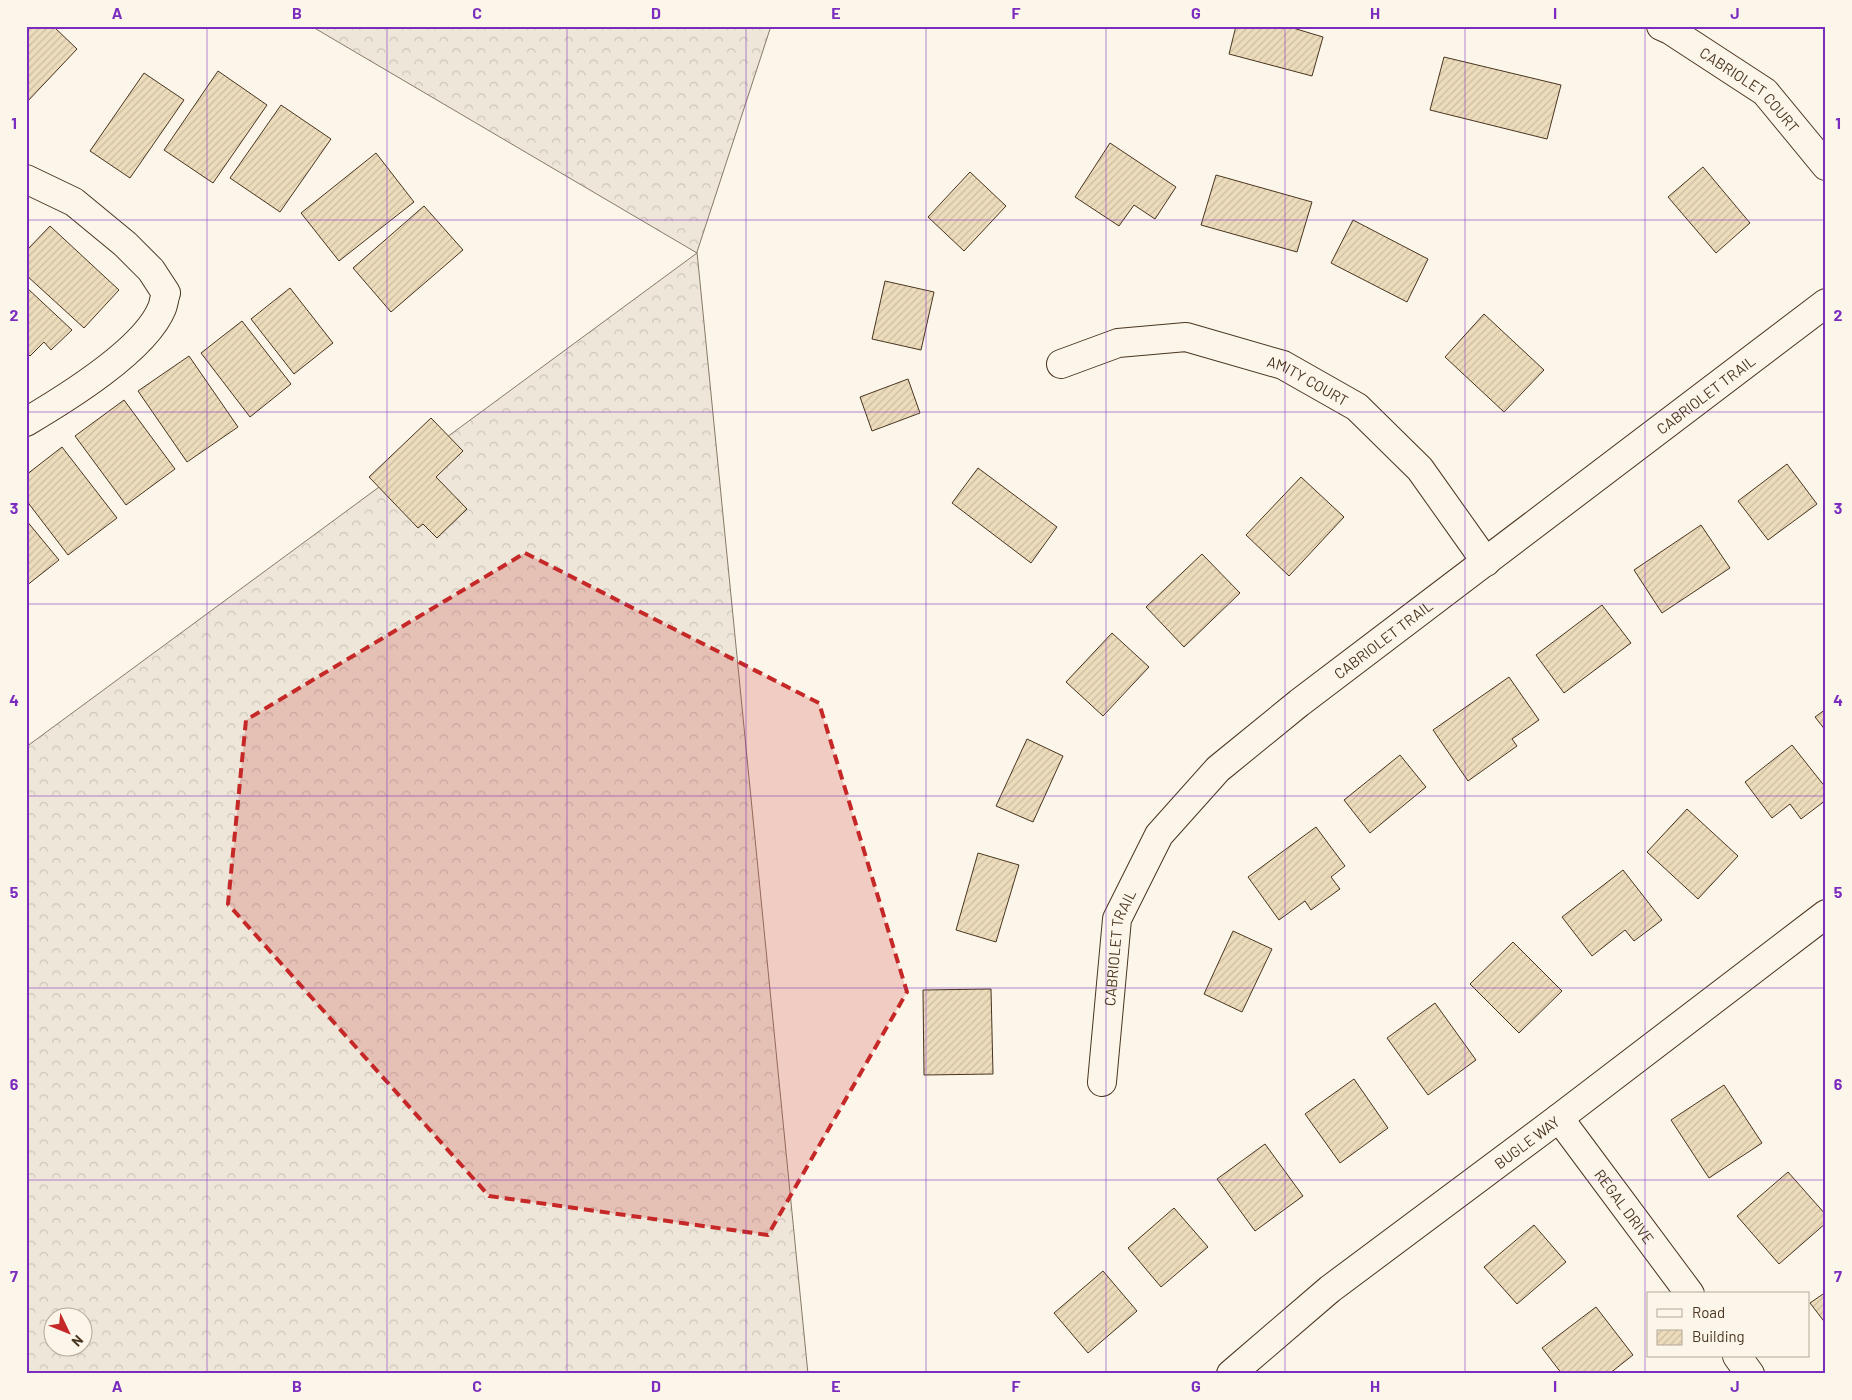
<svg xmlns="http://www.w3.org/2000/svg" width="1852" height="1400" viewBox="0 0 1852 1400" font-family="Barlow,sans-serif">
<style>
.forest{fill:url(#forest-crowns);stroke:#887966;fill-rule:evenodd}
.building{fill:url(#building-hatch);stroke:#4a3520}
.lines{fill:none;stroke-linecap:round;stroke-linejoin:round}
.minor-casing{stroke:#4a3520;stroke-width:30}
.minor{stroke:#fbf6e9;stroke-width:28}
.marked{fill:#c62828;fill-opacity:0.2;stroke:#c62828;stroke-width:4;stroke-dasharray:10 6;stroke-linejoin:round}
.grid{fill:none;stroke:#7b2cbf;stroke-width:1;stroke-opacity:0.55}
.labels{text-anchor:middle;dominant-baseline:central;stroke-width:4;stroke-linejoin:round;paint-order:stroke}
.street-label{font-size:15px;fill:#4a3520;stroke:#fbf6e9}
.neatline{fill:none;stroke:#7b2cbf;stroke-width:2}
.grid-label{font-size:16px;text-anchor:middle;font-weight:bold;fill:#7b2cbf}
</style>
<defs>
<pattern id="forest-crowns" width="20" height="18" patternUnits="userSpaceOnUse" patternTransform="scale(1.25)"><rect width="20" height="18" fill="#ede6d9"/><path d="M2 6a3 3 0 1 1 6 0M12 15a3 3 0 1 1 6 0" fill="none" stroke="#cdc6ba"/></pattern>
<pattern id="building-hatch" width="6" height="6" patternUnits="userSpaceOnUse" patternTransform="scale(1.25)"><rect width="6" height="6" fill="#ecdcbc"/><path d="M-1 1l2-2M0 6l6-6M5 7l2-2" fill="none" stroke="#ccbda1"/></pattern>
</defs>
<rect width="100%" height="100%" fill="#fbf6e9"/>
<path class="forest" d="M 311,26 L 771,26 L 697,252 L 808,1374 L 26,1374 L 26,747 L 697,253 ZM 52,1318 L 82,1318 L 82,1348 L 52,1348 Z"/>
<g class="building">
<polygon points="29,26 53,26 77,49 26,103 26,29"/>
<polygon points="1236,26 1294,26 1293,28 1323,37 1312,76 1229,54"/>
<polygon points="1444,57 1561,85 1547,139 1430,110"/>
<polygon points="218,71 267,105 213,183 164,150"/>
<polygon points="144,73 184,100 130,178 90,151"/>
<polygon points="281,105 331,139 280,212 230,178"/>
<polygon points="1110,143 1176,187 1155,219 1134,205 1119,226 1075,197"/>
<polygon points="376,153 414,202 339,261 301,213"/>
<polygon points="1703,167 1750,223 1716,253 1668,197"/>
<polygon points="970,172 1006,206 964,251 928,217"/>
<polygon points="1216,175 1312,202 1297,252 1201,225"/>
<polygon points="424,206 463,250 391,312 353,268"/>
<polygon points="1353,220 1428,259 1407,302 1331,263"/>
<polygon points="50,226 119,290 84,328 26,275 26,251"/>
<polygon points="885,281 934,292 921,350 872,339"/>
<polygon points="26,287 72,330 51,350 44,342 30,356 26,352"/>
<polygon points="290,288 333,343 294,374 251,319"/>
<polygon points="1484,314 1544,370 1504,412 1445,357"/>
<polygon points="242,321 291,384 250,417 201,353"/>
<polygon points="189,356 238,427 187,462 138,391"/>
<polygon points="908,379 920,413 872,431 860,397"/>
<polygon points="124,400 175,469 126,505 75,436"/>
<polygon points="431,418 463,451 436,477 467,509 437,538 423,524 418,528 369,477"/>
<polygon points="62,447 117,518 68,555 26,500 26,475"/>
<polygon points="1787,464 1817,504 1768,540 1738,501"/>
<polygon points="978,468 1057,527 1031,563 952,503"/>
<polygon points="1301,477 1344,517 1289,576 1246,535"/>
<polygon points="26,520 59,560 26,586"/>
<polygon points="1701,525 1730,568 1662,613 1634,570"/>
<polygon points="1202,554 1240,593 1184,647 1146,607"/>
<polygon points="1602,605 1631,643 1564,693 1536,655"/>
<polygon points="1112,633 1149,667 1103,716 1066,682"/>
<polygon points="1509,677 1539,720 1512,739 1517,746 1468,781 1433,730"/>
<polygon points="1826,709 1826,731 1815,717"/>
<polygon points="1027,739 1063,756 1033,822 996,806"/>
<polygon points="1792,745 1826,788 1826,800 1801,819 1790,804 1772,818 1745,782"/>
<polygon points="1400,755 1426,787 1370,833 1344,800"/>
<polygon points="1687,809 1738,856 1698,899 1647,852"/>
<polygon points="1316,827 1345,866 1331,877 1340,889 1311,910 1305,901 1279,920 1248,877"/>
<polygon points="978,853 1019,865 996,942 956,930"/>
<polygon points="1623,870 1662,920 1634,941 1625,930 1592,956 1562,917"/>
<polygon points="1233,931 1272,949 1242,1012 1204,994"/>
<polygon points="1513,942 1562,991 1519,1033 1470,984"/>
<polygon points="991,989 993,1074 924,1075 923,990"/>
<polygon points="1435,1003 1476,1060 1428,1095 1387,1038"/>
<polygon points="1354,1079 1388,1128 1340,1163 1305,1114"/>
<polygon points="1724,1085 1762,1143 1709,1178 1671,1120"/>
<polygon points="1265,1144 1303,1196 1255,1231 1217,1179"/>
<polygon points="1788,1172 1826,1215 1826,1223 1779,1264 1737,1216"/>
<polygon points="1174,1208 1208,1247 1161,1287 1128,1248"/>
<polygon points="1534,1225 1566,1262 1517,1304 1484,1267"/>
<polygon points="1103,1271 1137,1311 1088,1353 1054,1313"/>
<polygon points="1826,1292 1826,1324 1810,1303"/>
<polygon points="1596,1307 1633,1355 1609,1374 1562,1374 1542,1348"/>
</g>
<g class="lines">
<g class="minor-casing">
<g id="minor">
<path id="s1" d="M 1661,26 L 1670,30 L 1765,92 L 1826,166"/>
<path d="M 26,179 L 74,202 L 125,244 L 151,270 L 166,293 C 164,298 164,303 162,308 C 145,350 65,399 26,422"/>
<path id="s2" d="M 1061,364 L 1118,343 L 1186,337 L 1283,365 L 1357,407 L 1420,469 L 1486,562"/>
<path id="s3" d="M 1102,1082 L 1117,919 L 1159,835 L 1218,769 L 1299,703 L 1826,303"/>
<path id="s4" d="M 1559,1118 L 1690,1294"/>
<polyline points="1737,1356 1750,1374"/>
<path id="s5" d="M 1231,1374 L 1330,1289 L 1559,1118 L 1826,914"/>
</g>
</g>
<use href="#minor" class="minor"/>
</g>
<path class="marked" d="M 525,553 L 819,703 L 907,992 L 768,1235 L 489,1196 L 228,904 L 246,720 Z"/>
<path class="grid" d="M 207,26 L 207,1374M 387,26 L 387,1374M 567,26 L 567,1374M 746,26 L 746,1374M 926,26 L 926,1374M 1106,26 L 1106,1374M 1285,26 L 1285,1374M 1465,26 L 1465,1374M 1645,26 L 1645,1374M 26,220 L 1826,220M 26,412 L 1826,412M 26,604 L 1826,604M 26,796 L 1826,796M 26,988 L 1826,988M 26,1180 L 1826,1180"/>
<g class="labels">
<g class="street-label">
<text stroke="none"><textPath href="#s1" startOffset="110">CABRIOLET COURT</textPath></text>
<text stroke="none"><textPath href="#s2" startOffset="259">AMITY COURT</textPath></text>
<text stroke="none"><textPath href="#s3" startOffset="961">CABRIOLET TRAIL</textPath></text>
<text stroke="none"><textPath href="#s3" startOffset="556">CABRIOLET TRAIL</textPath></text>
<text stroke="none"><textPath href="#s3" startOffset="136">CABRIOLET TRAIL</textPath></text>
<text stroke="none"><textPath href="#s5" startOffset="376">BUGLE WAY</textPath></text>
<text stroke="none"><textPath href="#s4" startOffset="110">REGAL DRIVE</textPath></text>
</g>
</g>
<rect width="1852" height="1400" fill="none" stroke="#fbf6e9" stroke-width="55"/>
<rect x="1647" y="1292" width="162" height="65" fill="#fbf6e9" stroke="#b4a999"/>
<rect x="1657" y="1309" width="25" height="8" fill="#fbf6e9" stroke="#b4a999"/>
<text x="1692" y="1318" font-size="15" fill="#4a3520">Road</text>
<rect x="1657" y="1330" width="25" height="15" fill="url(#building-hatch)" stroke="#b4a999"/>
<text x="1692" y="1342" font-size="15" fill="#4a3520">Building</text>
<g transform="translate(68 1332) rotate(133)"><circle r="24" fill="#fbf6e9" stroke="#b4a999"/>
<path d="M0-4L9 19L0 12L-9 19Z" fill="#c62828"/>
<text y="-8" font-size="14" font-weight="bold" text-anchor="middle" fill="#4a3520">N</text>
</g>
<rect x="28" y="28" width="1796" height="1344" class="neatline"/>
<g class="grid-label">
<text x="117" y="19">A</text>
<text x="297" y="19">B</text>
<text x="477" y="19">C</text>
<text x="656" y="19">D</text>
<text x="836" y="19">E</text>
<text x="1016" y="19">F</text>
<text x="1196" y="19">G</text>
<text x="1375" y="19">H</text>
<text x="1555" y="19">I</text>
<text x="1735" y="19">J</text>
<text x="14" y="129">1</text>
<text x="1838" y="129">1</text>
<text x="14" y="321">2</text>
<text x="1838" y="321">2</text>
<text x="14" y="514">3</text>
<text x="1838" y="514">3</text>
<text x="14" y="706">4</text>
<text x="1838" y="706">4</text>
<text x="14" y="898">5</text>
<text x="1838" y="898">5</text>
<text x="14" y="1090">6</text>
<text x="1838" y="1090">6</text>
<text x="14" y="1282">7</text>
<text x="1838" y="1282">7</text>
<text x="117" y="1392">A</text>
<text x="297" y="1392">B</text>
<text x="477" y="1392">C</text>
<text x="656" y="1392">D</text>
<text x="836" y="1392">E</text>
<text x="1016" y="1392">F</text>
<text x="1196" y="1392">G</text>
<text x="1375" y="1392">H</text>
<text x="1555" y="1392">I</text>
<text x="1735" y="1392">J</text>
</g>
</svg>
